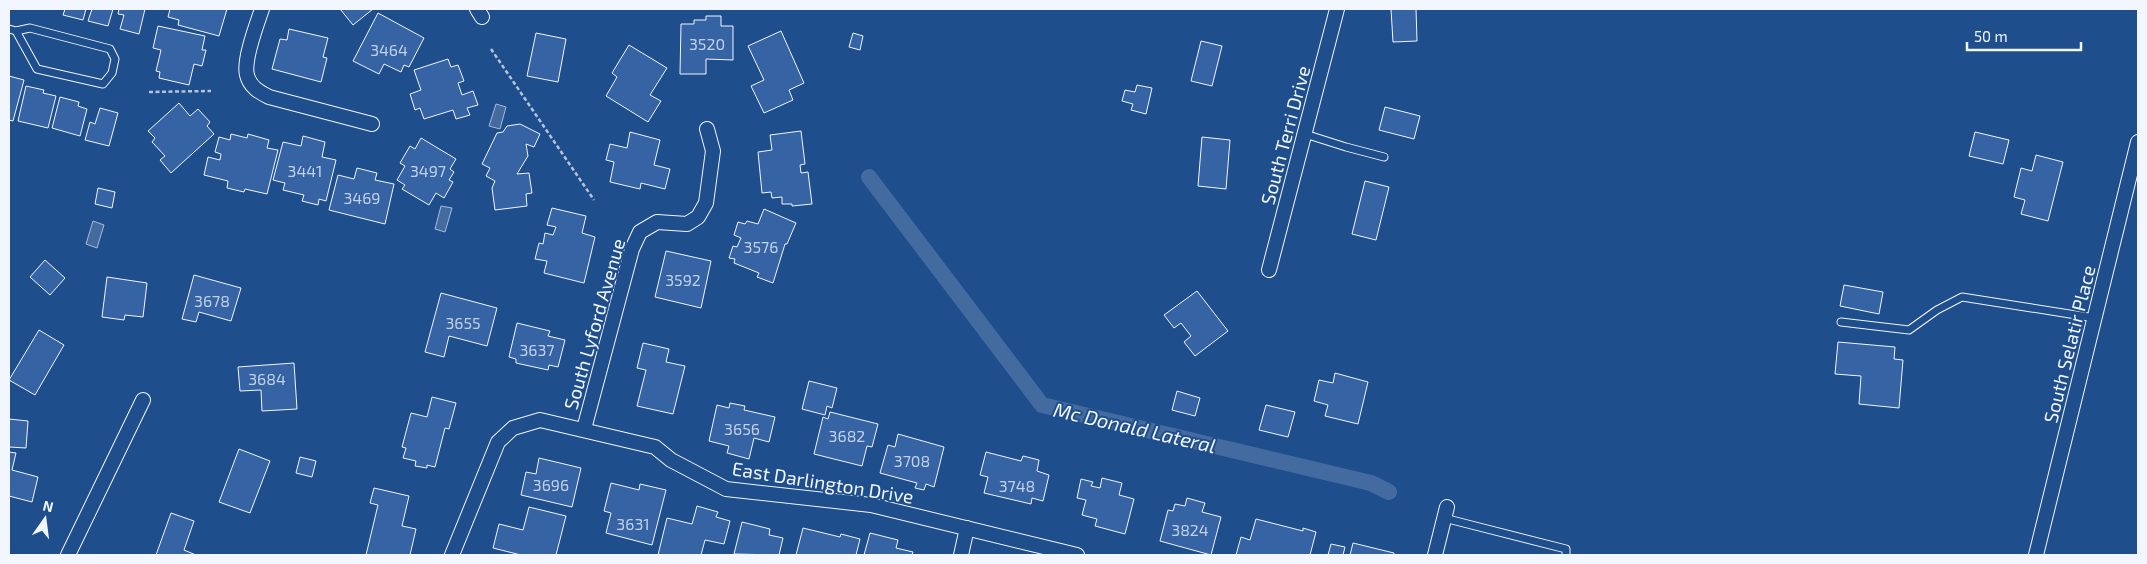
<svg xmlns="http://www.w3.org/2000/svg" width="2147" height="564" viewBox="0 0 2147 564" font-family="'Exo 2',sans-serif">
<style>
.water{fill:#446ba0;stroke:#a8bbd7}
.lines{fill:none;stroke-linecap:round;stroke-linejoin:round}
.canal{stroke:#446ba0;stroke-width:16}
.building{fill:#3563a3;stroke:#f2f6ff}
.service-casing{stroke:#f2f6ff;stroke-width:9}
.minor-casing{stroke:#f2f6ff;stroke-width:16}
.path{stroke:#b3c4dc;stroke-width:2.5;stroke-dasharray:4 2.5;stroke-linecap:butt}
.service{stroke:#1f4e8c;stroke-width:7}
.minor{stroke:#1f4e8c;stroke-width:14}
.labels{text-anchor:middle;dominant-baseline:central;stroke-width:4;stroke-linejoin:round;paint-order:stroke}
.number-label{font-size:16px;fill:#c3d1e8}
.street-label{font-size:19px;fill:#f2f6ff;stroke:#1f4e8c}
.water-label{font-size:20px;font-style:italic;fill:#f2f6ff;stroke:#1f4e8c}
</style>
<rect width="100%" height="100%" fill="#1f4e8c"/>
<g class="water">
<polygon points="496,104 506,107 500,129 489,126"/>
<polygon points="441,206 452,208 445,232 435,229"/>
<polygon points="93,221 104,225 97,248 86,244"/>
</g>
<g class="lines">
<polyline class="canal" points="869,177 1042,405 1371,483 1389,492"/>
</g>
<g class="building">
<polygon points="65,9 86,9 83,20 63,15"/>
<polygon points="92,9 113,9 108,26 88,21"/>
<polygon points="119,9 145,9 139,34 120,29 124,15 118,14"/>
<polygon points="170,9 227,9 219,36 178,25 179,20 168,17"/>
<polygon points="340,9 373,9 353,25"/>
<polygon points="1391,9 1416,9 1417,41 1393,42"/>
<polygon points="378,13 424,38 409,67 404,65 401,72 384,64 379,74 353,61"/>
<polygon points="706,16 721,16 721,26 733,26 733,60 706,59 706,74 680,74 681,24 694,24 694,20 706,20"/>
<polygon points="158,26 205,36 202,50 206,50 202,66 194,64 189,85 159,78 160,72 156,71 161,50 153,48"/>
<polygon points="289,29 328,38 323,57 327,58 321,82 272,69 280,39 287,40"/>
<polygon points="781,31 804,83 789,90 793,100 764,113 751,86 764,80 748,46"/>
<polygon points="536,33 566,39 558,82 527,76"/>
<polygon points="853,33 863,36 860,50 849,47"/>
<polygon points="1201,41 1222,46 1212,86 1191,81"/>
<polygon points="629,45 667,68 650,95 661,101 648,122 606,96 617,77 612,73"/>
<polygon points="448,59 451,67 458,65 464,81 458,83 462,95 473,91 478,105 467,108 470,115 456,119 453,110 424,119 420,108 415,110 410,94 421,90 414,70"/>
<polygon points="9,76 24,80 13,121 9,120"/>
<polygon points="1137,85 1152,88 1146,114 1131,110 1133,104 1122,101 1125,90 1135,92"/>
<polygon points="26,86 44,90 43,93 56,96 48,128 18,121"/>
<polygon points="60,97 79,102 78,106 87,109 80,136 52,128"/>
<polygon points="179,103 190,116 198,109 210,122 207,126 214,134 171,173 160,160 165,156 152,142 155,138 148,131"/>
<polygon points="1385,107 1420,116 1414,139 1379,130"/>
<polygon points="100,108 118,113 109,146 85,140 90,122 95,124"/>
<polygon points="520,124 540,134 534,147 526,144 528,156 517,174 529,173 532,193 526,194 527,206 495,210 492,188 495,181 486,176 490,168 482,164 497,133 503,132 507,126"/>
<polygon points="801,131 805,164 800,165 801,173 808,172 812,204 792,206 792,204 782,204 782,197 772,198 771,192 762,193 758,152 772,150 770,135"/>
<polygon points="630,132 660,140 654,165 670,169 665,189 641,183 640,189 610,182 614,162 606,160 610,144 627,148"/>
<polygon points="1975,132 2009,140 2003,164 1969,156"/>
<polygon points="231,134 247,138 248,134 269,140 267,148 278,150 267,194 245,189 244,192 227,188 228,181 204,175 208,157 220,160 221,154 215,152 219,137 230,140"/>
<polygon points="303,136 325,142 322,157 336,160 326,201 319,199 318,205 302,201 304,195 283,190 285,183 273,180 283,142 301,146"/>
<polygon points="1202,137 1230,140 1226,189 1198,186"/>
<polygon points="421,138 456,159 450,169 454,172 449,180 453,182 444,198 436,193 429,205 402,189 405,185 397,180 405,166 400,163 410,146 415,149"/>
<polygon points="2036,155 2063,162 2048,221 2021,214 2025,200 2014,197 2021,168 2032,171"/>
<polygon points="357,168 377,173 375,180 394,184 385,224 329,210 338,175 354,179"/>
<polygon points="1365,181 1389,187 1376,240 1352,234"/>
<polygon points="98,188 115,192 112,208 95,204"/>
<polygon points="552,208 586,216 582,233 595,237 584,283 544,273 547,261 535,259 539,243 543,244 545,233 553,235 556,227 547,225"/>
<polygon points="764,209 796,223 787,244 785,244 773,283 757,277 759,273 734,263 735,259 729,258 733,246 737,247 741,238 734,235 738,222 745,224 747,221 758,224"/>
<polygon points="666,251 711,261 701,308 655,297"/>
<polygon points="45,260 65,278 50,295 30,277"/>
<polygon points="194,275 241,288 231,321 199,312 196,322 182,319"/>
<polygon points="107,277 147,283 143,317 125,315 124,320 102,317"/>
<polygon points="1844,285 1883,292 1879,314 1840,306"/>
<polygon points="1197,291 1228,331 1195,356 1184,342 1191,336 1181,323 1174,328 1164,315"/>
<polygon points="441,293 497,308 487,346 449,336 444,357 425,352"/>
<polygon points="517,323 550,331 548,336 565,340 558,367 549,365 548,370 516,363 516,359 509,357"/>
<polygon points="39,330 64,345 35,395 9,380"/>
<polygon points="1838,342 1895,347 1894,359 1903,360 1899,408 1859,404 1861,376 1835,374"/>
<polygon points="643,343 669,349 666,362 685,366 673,414 637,406 646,370 637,368"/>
<polygon points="294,363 297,409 262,411 261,390 240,391 238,367"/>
<polygon points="1335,373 1368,382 1358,424 1325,416 1328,405 1314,401 1319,380 1333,383"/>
<polygon points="809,381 837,388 832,408 827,406 825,415 802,409"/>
<polygon points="1177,391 1200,398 1195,416 1172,410"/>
<polygon points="432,397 456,403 449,429 445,428 435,467 427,465 427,468 415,466 416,461 403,458 406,448 402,447 411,413 427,417"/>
<polygon points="730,403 745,406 744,410 775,417 769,442 754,438 749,459 727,453 729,446 709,441 717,405 729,408"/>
<polygon points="1266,405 1295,412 1288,437 1259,430"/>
<polygon points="830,412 878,424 872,447 867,446 862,466 814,454 823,417 828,419"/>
<polygon points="9,419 28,421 26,448 9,447"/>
<polygon points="898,434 944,447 934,487 926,484 924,490 915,488 917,483 880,473 888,445 895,447"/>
<polygon points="239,449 270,461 250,513 219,502"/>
<polygon points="9,452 16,453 12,470 38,477 32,502 9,496"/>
<polygon points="986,452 1021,461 1023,456 1039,460 1037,471 1049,475 1043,501 1032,498 1031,504 984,493 988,477 980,475"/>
<polygon points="300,457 316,461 312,477 296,473"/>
<polygon points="539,458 581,468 572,507 521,495 526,472 536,474"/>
<polygon points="1102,478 1122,483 1119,495 1134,499 1125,534 1095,526 1097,519 1082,515 1086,500 1077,498 1081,479 1093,482 1091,486 1100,488"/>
<polygon points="611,483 639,490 640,484 666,490 652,545 606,533 611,513 604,511"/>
<polygon points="374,488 409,496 402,526 416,529 410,555 366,555 378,505 370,503"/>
<polygon points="1187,498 1205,503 1202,512 1221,517 1211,555 1160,541 1168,510 1173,511 1175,504 1185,506"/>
<polygon points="697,506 718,512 716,517 730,521 724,544 705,540 701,555 658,555 667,518 692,524"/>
<polygon points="529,507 566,516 556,555 521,555 493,548 499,524 523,530"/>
<polygon points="171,513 194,521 184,550 196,555 156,555"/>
<polygon points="1256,519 1303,531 1303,528 1316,532 1310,555 1236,555 1241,537 1250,540"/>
<polygon points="742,522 770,529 769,535 783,538 779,555 734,554"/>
<polygon points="803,528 840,537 841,534 860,539 856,555 796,555"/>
<polygon points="870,533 898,540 896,548 913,552 912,555 864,555"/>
<polygon points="1353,543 1394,553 1394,555 1350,555"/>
<polygon points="1331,544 1345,547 1343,555 1345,555 1328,555"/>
</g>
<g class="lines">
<g class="service-casing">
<g id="service">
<polyline points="9,29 16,31 30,28 110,49 115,59 112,73 103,84 37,69 16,31"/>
<polyline points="1305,134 1346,147 1384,157"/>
<polyline points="1841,322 1909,330 1937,310 1962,297 2095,318"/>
<polyline points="1444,518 1566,549 1566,555"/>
</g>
</g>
<g class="minor-casing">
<g id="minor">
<path d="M 262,9 C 257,24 243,60 247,75 C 250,87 259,92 269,97 L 372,124"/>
<polyline points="477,9 482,17"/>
<polyline points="1269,270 1337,9"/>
<polyline points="584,429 632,249 640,232 657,222 687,224 698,217 706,203 713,151 707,129"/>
<polyline points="68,555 143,400"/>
<polyline points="452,555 498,442 513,428 540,420 655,447 671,460 726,489 871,505 1077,555"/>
<polyline points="961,555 967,528"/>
<polyline points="1435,555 1447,507"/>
<polyline points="2036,555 2138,142"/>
</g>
</g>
<g class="path">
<polyline points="491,49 594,200"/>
<polyline points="149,92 211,91"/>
</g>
<use href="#service" class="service"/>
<use href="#minor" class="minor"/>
</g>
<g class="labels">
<g class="number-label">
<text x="707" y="43">3520</text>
<text x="389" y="49">3464</text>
<text x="305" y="170">3441</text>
<text x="428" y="170">3497</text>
<text x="362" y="197">3469</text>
<text x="761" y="246">3576</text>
<text x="683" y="279">3592</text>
<text x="212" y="300">3678</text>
<text x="463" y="322">3655</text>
<text x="537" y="349">3637</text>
<text x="267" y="378">3684</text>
<text x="742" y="428">3656</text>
<text x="847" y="435">3682</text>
<text x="912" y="460">3708</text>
<text x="551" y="484">3696</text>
<text x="1017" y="485">3748</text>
<text x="633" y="523">3631</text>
<text x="1190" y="529">3824</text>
</g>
<g class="street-label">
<text transform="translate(1285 135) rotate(-75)">South Terri Drive</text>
<text transform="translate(594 324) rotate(-74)">South Lyford Avenue</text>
<text transform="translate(2069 344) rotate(-76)">South Selatir Place</text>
<text transform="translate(823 482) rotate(9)">East Darlington Drive</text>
</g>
<g class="water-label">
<text transform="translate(1135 427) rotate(13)">Mc Donald Lateral</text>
</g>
</g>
<rect width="2147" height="564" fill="none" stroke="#f2f6ff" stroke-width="20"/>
<g transform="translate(45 519) rotate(14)" stroke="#1f4e8c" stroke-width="4" paint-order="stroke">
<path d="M0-4L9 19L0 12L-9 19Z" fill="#f2f6ff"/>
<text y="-8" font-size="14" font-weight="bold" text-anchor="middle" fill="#f2f6ff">N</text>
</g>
<path d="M1967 42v8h114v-8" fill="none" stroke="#f2f6ff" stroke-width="2.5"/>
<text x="1974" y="42" font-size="15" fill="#f2f6ff" stroke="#1f4e8c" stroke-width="4" paint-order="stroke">50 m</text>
</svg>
